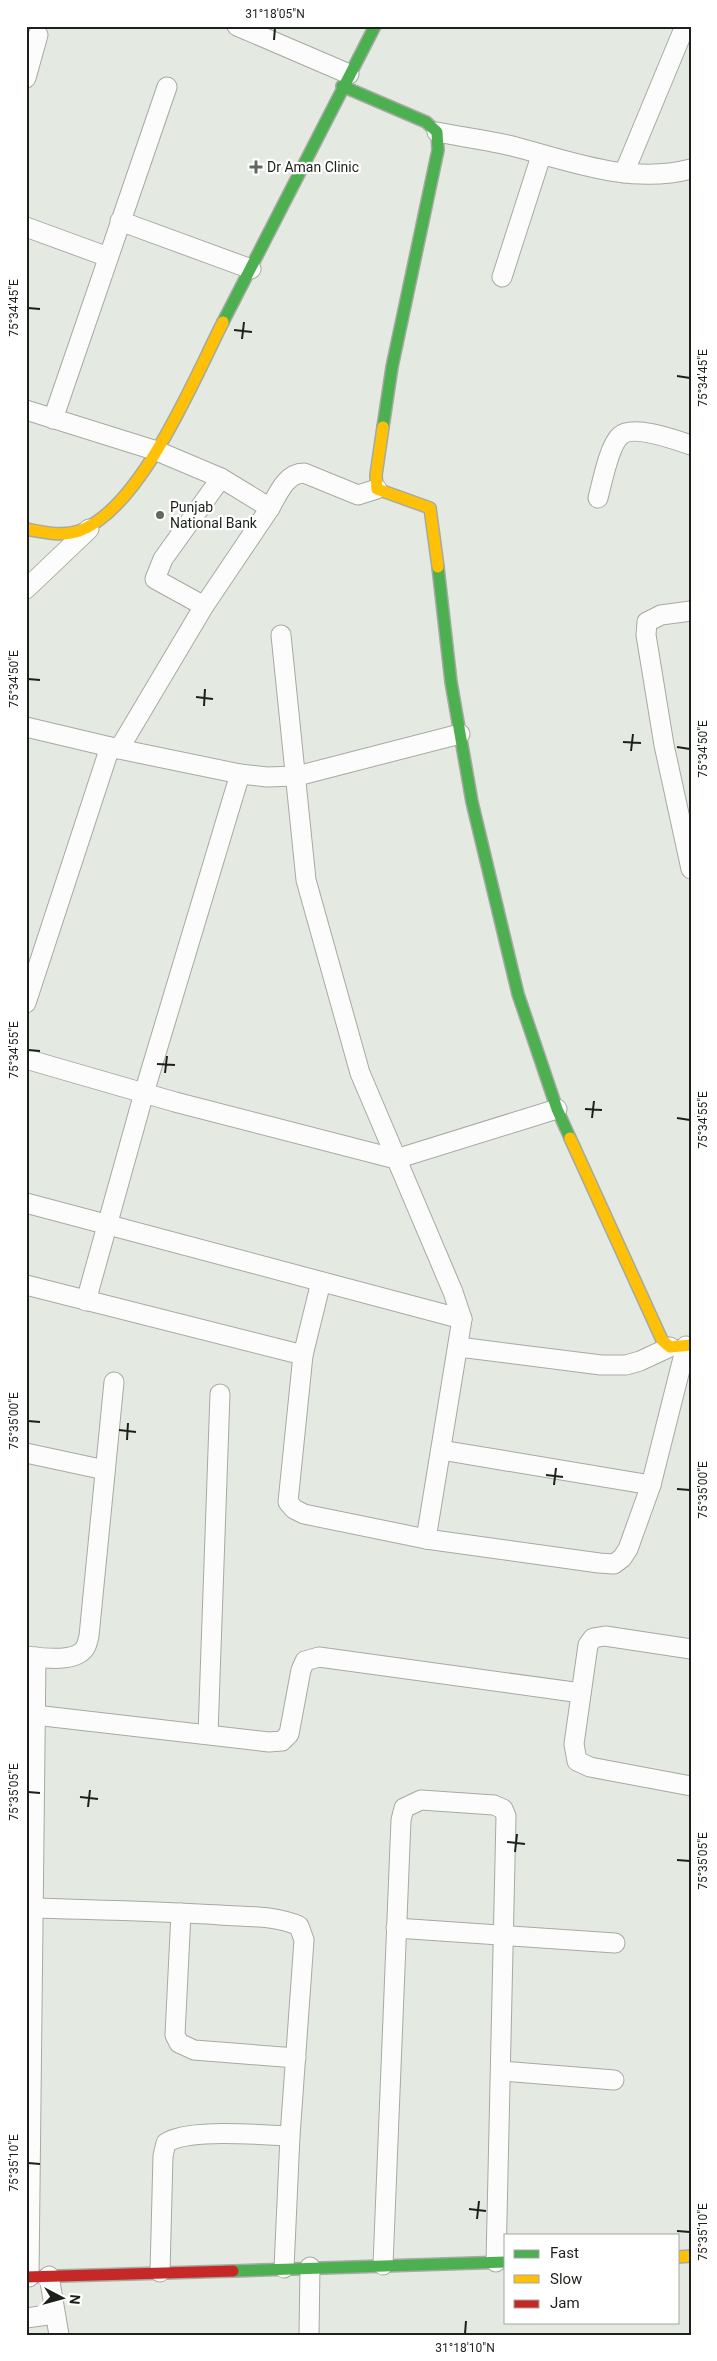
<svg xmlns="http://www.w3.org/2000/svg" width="717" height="2361" viewBox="0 0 717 2361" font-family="Roboto,sans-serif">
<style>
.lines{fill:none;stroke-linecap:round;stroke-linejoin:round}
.street-casing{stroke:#a5aaa3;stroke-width:21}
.fast-casing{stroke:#a5aaa3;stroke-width:14}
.slow-casing{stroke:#a5aaa3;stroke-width:14}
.jam-casing{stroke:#a5aaa3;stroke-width:14}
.street{stroke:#fbfcfb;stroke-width:19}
.fast{stroke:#4caf50;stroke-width:11}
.slow{stroke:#ffc107;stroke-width:11}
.jam{stroke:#c62828;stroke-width:11}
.ticks{fill:none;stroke:#1c201a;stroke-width:2}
.poi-dot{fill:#626760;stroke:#fff;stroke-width:2}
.labels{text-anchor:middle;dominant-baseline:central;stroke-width:4.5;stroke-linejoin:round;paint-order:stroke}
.poi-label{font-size:14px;fill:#1c201a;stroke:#fff;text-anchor:start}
.neatline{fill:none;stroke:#1c201a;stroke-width:2}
.ticks-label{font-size:12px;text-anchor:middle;fill:#1c201a}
</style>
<rect width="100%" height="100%" fill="#e4eae2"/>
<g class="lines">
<g class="street-casing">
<g id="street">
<polyline points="237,26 349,74"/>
<polyline points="26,78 38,35"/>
<path d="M 437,132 C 462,137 488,140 512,146 C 570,161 630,185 691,169"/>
<polyline points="624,173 685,26"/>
<polyline points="120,221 251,269"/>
<polyline points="26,227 108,257"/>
<polyline points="502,277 541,156"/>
<polyline points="26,410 157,451 221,478 270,508 204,606 119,749"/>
<polyline points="53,419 167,87"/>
<path d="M 598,498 C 602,483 609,446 620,436 C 632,424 676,440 691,445"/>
<path d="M 270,508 C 278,494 286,473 304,473 L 358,495 L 377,489"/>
<polyline points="26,589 89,529"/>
<polyline points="204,606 155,579 163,559 221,478"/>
<polyline points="691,611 661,615 647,622 646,635 664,745 691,869"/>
<polyline points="281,635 306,880 360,1073 453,1292 462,1319 426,1539"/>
<polyline points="26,727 119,749 240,774 267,777 297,776 460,734"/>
<polyline points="26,1003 110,747"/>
<polyline points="26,1059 175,1102 396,1159 557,1109"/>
<polyline points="26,1203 462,1319"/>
<polyline points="321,1282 303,1355 288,1502 294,1509 304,1514 426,1539 599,1563 614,1564 622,1558 628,1549 651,1485 686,1346"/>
<polyline points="26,1285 303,1355"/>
<polyline points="86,1301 144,1093 240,774"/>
<polyline points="459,1347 601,1365 626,1365 640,1361 670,1347"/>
<polyline points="441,1450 651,1485"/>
<polyline points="26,1453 105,1470"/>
<polyline points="691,1649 605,1636 593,1638 588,1645 574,1744 577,1761 590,1767 691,1786"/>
<path d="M 26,1656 C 42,1658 75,1663 85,1648 C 87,1645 88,1640 89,1636 L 114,1382"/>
<polyline points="35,1715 269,1742 282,1741 289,1734 301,1670 305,1661 319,1657 581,1693"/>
<polyline points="208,1734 220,1394"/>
<path d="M 34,1908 C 96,1910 158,1911 220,1915 C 246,1917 275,1915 299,1926 L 304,1940 L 290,2136 L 284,2268"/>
<polyline points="181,1913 175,2035 179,2043 194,2050 296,2058"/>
<polyline points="396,1928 615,1943"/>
<polyline points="501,2071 614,2080"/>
<polyline points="383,2265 401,1820 404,1808 421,1800 494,1805 503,1809 506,1816 496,2262"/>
<path d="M 160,2272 L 163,2156 L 166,2143 C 187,2128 261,2135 290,2136"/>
<polyline points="49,2276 59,2335"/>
<polyline points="29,2277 36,1657"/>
<polyline points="26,2318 55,2314"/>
<polyline points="309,2335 310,2267"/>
</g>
</g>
<g class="fast-casing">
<g id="fast">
<polyline points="342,86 426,122 437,132 438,150 392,367 383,427"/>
<polyline points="223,322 375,26"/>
<polyline points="438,567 451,682 472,802 518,994 557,1109 570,1138"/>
<polyline points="233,2271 506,2262"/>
</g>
</g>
<g class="slow-casing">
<g id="slow">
<polyline points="383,427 376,475 377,489 430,508 438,567"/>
<path d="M 26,529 C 43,532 62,537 79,531 C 141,509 194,379 223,322"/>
<polyline points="570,1138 662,1340 670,1347 691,1345"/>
<polyline points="678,2257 691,2256"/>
</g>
</g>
<g class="jam-casing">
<polyline id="jam" points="26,2277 233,2271"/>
</g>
<use href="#street" class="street"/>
<use href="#fast" class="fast"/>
<use href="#slow" class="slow"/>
<use href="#jam" class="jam"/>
</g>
<path class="ticks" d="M 274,40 L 275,28M 28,308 L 40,309M 234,330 L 252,332M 242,339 L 244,322M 677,376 L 690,378M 28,679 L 40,680M 196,697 L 213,699M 204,706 L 205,689M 623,742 L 641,743M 677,747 L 690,749M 631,751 L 633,734M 28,1050 L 40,1051M 157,1064 L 175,1065M 165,1073 L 167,1056M 585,1109 L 602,1110M 592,1118 L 594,1101M 677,1118 L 690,1120M 28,1421 L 40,1422M 119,1430 L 136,1432M 127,1440 L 128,1423M 546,1475 L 563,1477M 554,1485 L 556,1468M 677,1489 L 690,1490M 28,1792 L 40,1793M 80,1797 L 98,1799M 88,1807 L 90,1790M 507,1842 L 525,1844M 515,1852 L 517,1834M 677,1860 L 690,1861M 28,2163 L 40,2164M 469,2209 L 486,2211M 477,2219 L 479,2201M 677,2231 L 690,2232M 465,2334 L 466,2321"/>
<g class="poi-dot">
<path d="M253.5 159.5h5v5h5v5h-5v5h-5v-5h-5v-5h5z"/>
<circle cx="160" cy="515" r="5"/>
</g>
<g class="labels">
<g class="poi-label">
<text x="267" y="167">Dr Aman Clinic</text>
<text x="170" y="507">Punjab<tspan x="170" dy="16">National Bank</tspan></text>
</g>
</g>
<rect width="717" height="2361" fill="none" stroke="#ffffff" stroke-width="55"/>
<rect x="504" y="2234" width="175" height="90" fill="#ffffff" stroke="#a4a6a3"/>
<rect x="514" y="2250" width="25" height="8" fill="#4caf50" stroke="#a4a6a3"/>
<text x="550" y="2258" font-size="15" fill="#1c201a">Fast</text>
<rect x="514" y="2275" width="25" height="8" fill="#ffc107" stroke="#a4a6a3"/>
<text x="550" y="2284" font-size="15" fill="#1c201a">Slow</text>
<rect x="514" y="2300" width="25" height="8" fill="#c62828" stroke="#a4a6a3"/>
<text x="550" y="2308" font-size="15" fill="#1c201a">Jam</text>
<g transform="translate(62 2298) rotate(96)" stroke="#ffffff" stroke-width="4" paint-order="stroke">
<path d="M0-4L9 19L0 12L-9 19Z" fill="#1c201a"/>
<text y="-8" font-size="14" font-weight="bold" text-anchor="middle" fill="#1c201a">N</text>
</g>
<rect x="28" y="28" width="662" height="2306" class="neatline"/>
<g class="ticks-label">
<text x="275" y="18">31°18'05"N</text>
<text transform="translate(14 308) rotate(-90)" y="4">75°34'45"E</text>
<text transform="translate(703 378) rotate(-90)" y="4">75°34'45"E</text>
<text transform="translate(14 679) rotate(-90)" y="4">75°34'50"E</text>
<text transform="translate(703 749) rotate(-90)" y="4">75°34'50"E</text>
<text transform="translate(14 1050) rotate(-90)" y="4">75°34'55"E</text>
<text transform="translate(703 1120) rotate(-90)" y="4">75°34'55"E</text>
<text transform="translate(14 1421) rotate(-90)" y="4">75°35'00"E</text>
<text transform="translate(703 1490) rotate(-90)" y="4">75°35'00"E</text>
<text transform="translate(14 1792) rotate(-90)" y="4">75°35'05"E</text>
<text transform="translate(703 1861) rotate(-90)" y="4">75°35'05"E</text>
<text transform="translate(14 2163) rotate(-90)" y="4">75°35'10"E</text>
<text transform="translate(703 2232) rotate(-90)" y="4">75°35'10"E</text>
<text x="465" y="2352">31°18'10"N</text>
</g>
</svg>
